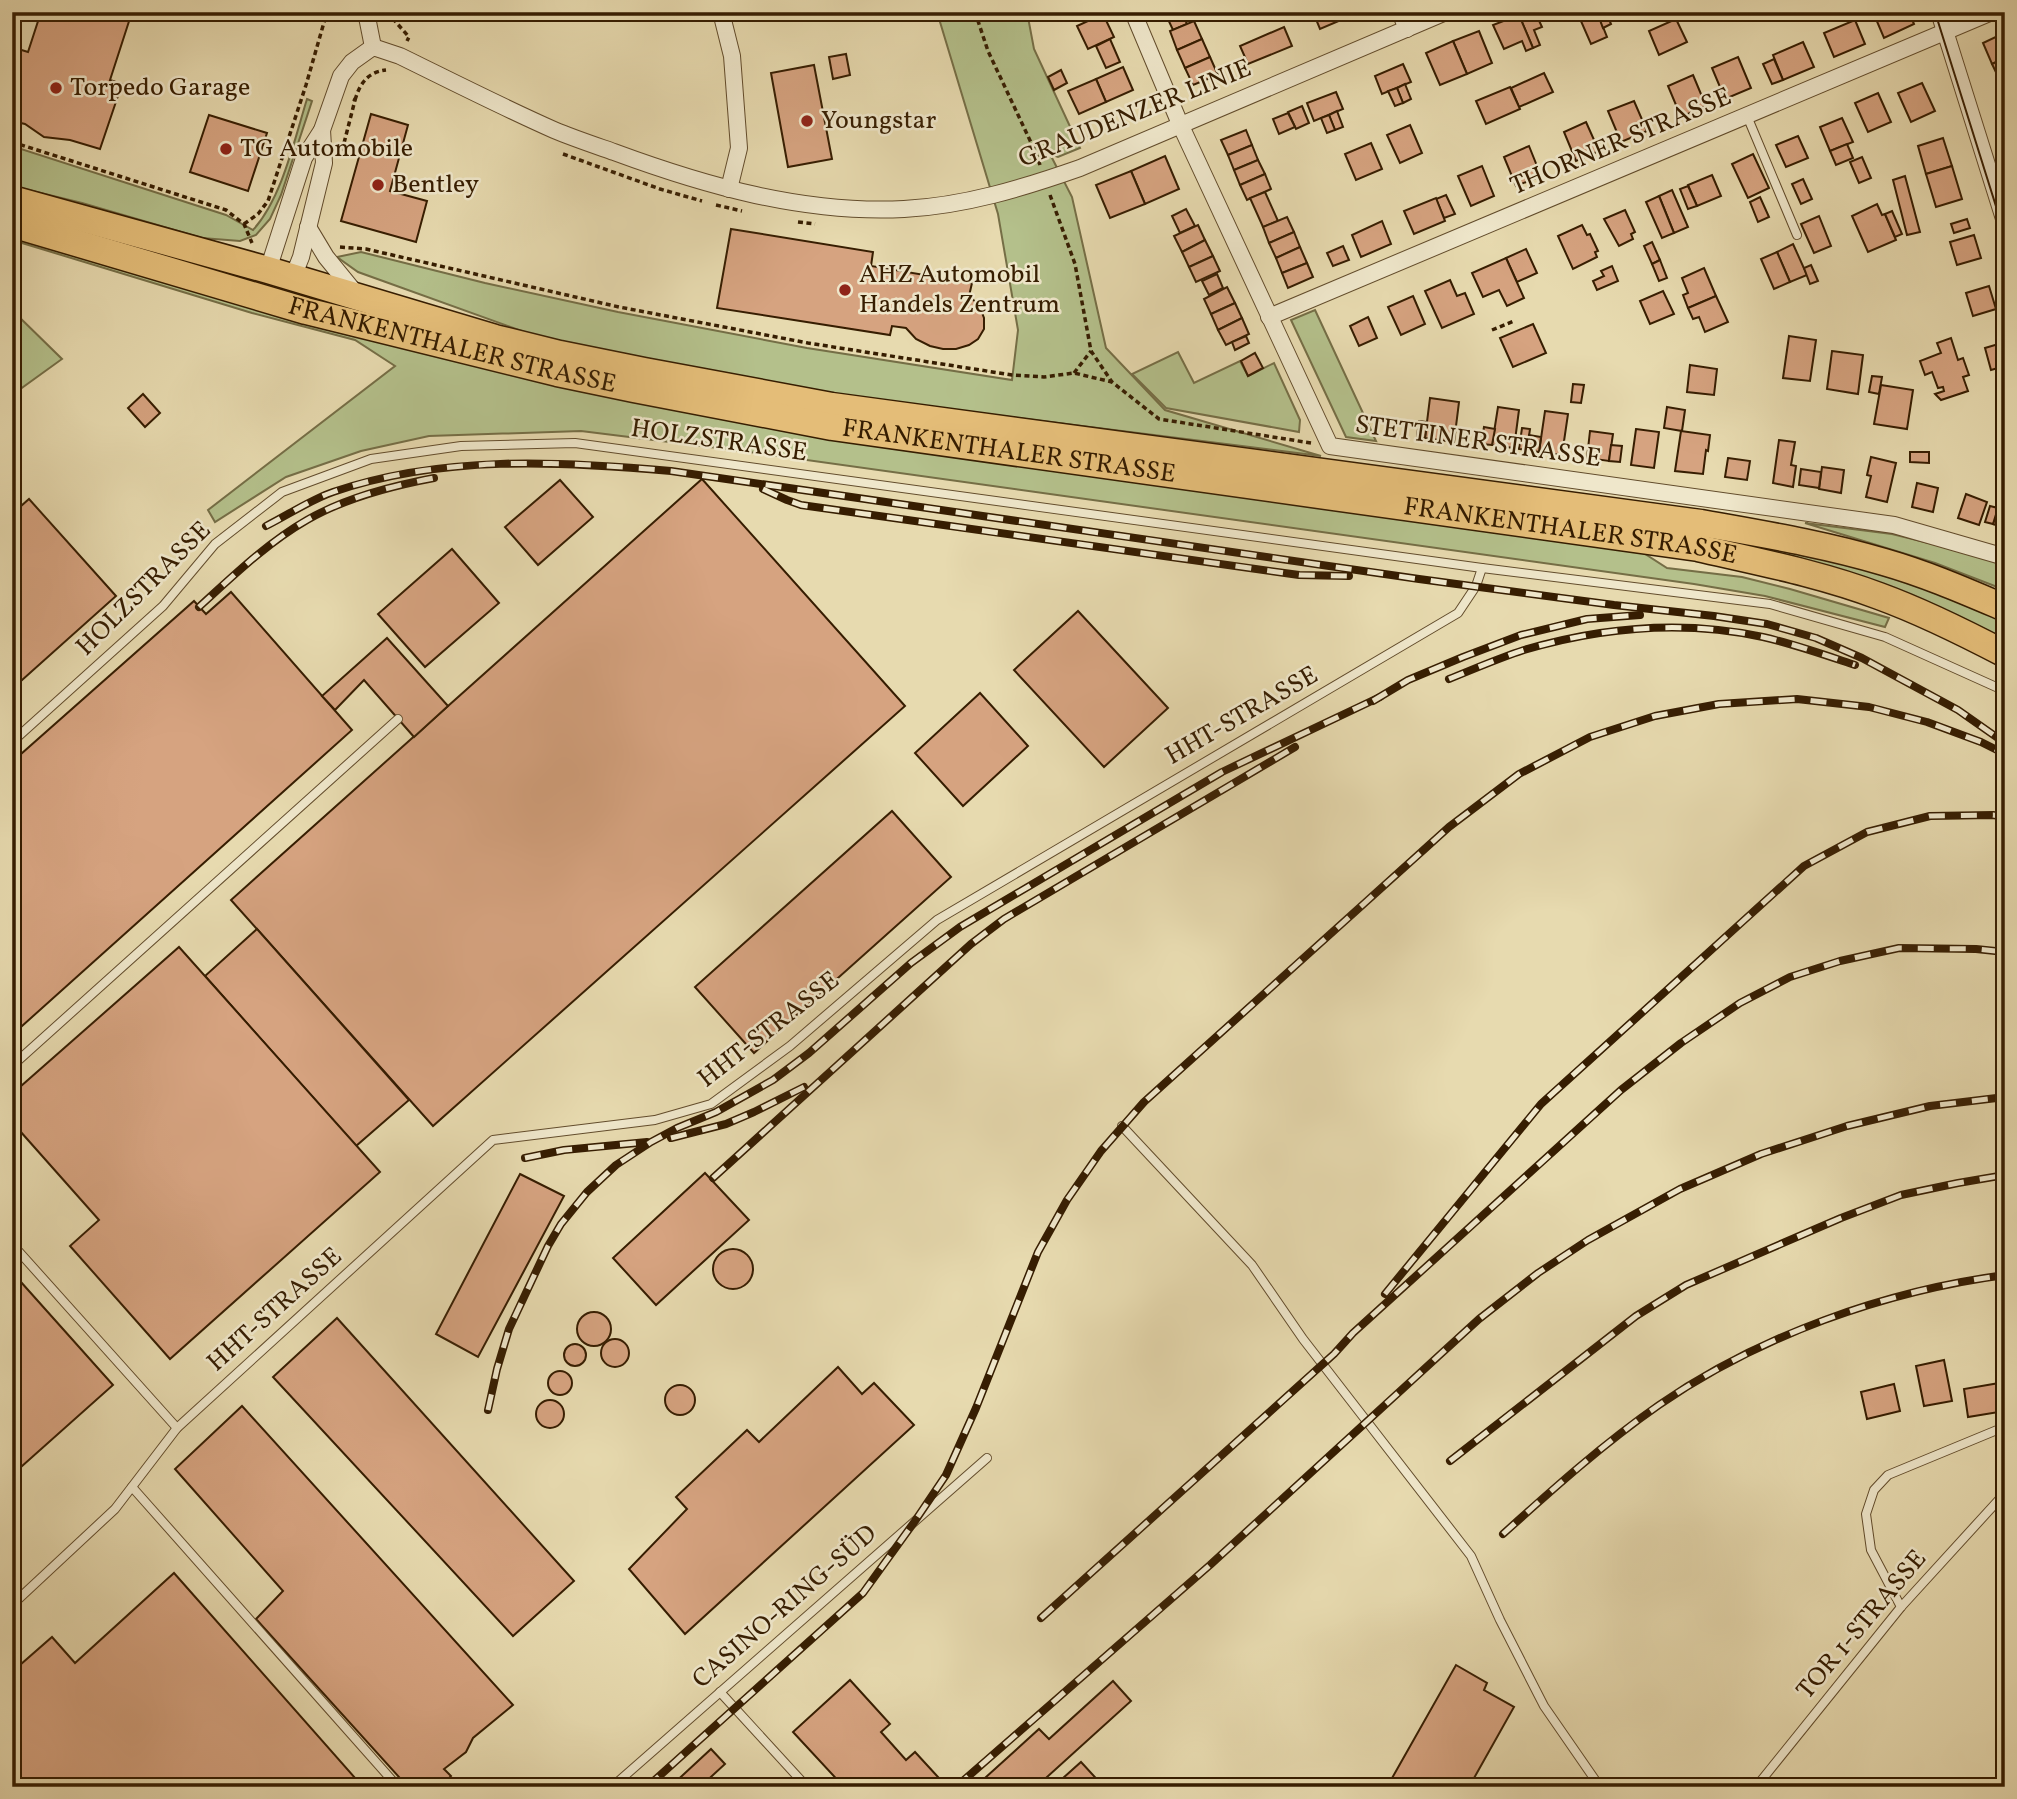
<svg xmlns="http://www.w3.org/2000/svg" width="2017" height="1799" viewBox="0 0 2017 1799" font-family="Vollkorn,serif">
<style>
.green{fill:#b4c08b;stroke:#756e46;stroke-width:2}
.building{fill:#d6a380;stroke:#361d01;stroke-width:2}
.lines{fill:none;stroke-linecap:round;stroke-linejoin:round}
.service-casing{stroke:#624c2c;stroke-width:10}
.minor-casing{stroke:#624c2c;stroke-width:18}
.primary-casing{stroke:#361d01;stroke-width:29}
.path{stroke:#361d01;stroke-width:3.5;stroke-dasharray:5 3.5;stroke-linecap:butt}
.service{stroke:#efe7cb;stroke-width:8}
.minor{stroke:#efe7cb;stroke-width:16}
.primary{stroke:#e4bd78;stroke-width:26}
.tram{stroke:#361d01;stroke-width:2}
.rail-casing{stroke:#361d01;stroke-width:8}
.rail{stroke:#efe7cb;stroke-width:5;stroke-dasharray:16;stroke-linecap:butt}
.poi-dot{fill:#8f2418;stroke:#efe7cb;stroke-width:2.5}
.labels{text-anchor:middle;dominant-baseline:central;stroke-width:5;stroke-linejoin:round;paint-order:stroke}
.poi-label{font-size:26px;fill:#361d01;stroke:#efe7cb;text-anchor:start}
.street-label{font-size:26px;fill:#361d01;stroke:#efe7cb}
</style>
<rect width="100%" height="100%" fill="#e7daaf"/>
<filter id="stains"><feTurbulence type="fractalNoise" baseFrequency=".00286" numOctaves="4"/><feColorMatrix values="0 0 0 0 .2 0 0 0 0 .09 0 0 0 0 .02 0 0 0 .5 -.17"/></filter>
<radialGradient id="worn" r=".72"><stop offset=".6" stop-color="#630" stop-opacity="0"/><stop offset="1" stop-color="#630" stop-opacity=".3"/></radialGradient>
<g class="green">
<polygon points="937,12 1027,12 1034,49 1080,148 1058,157 1050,154 1072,197 1106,348 1165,410 1321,456 834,395 648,361 530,334 358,272 337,257 361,252 485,283 618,312 807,348 1012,380 1018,330 998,214"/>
<path d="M 307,99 L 312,101 L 281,195 L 270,219 L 256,235 L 240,241 L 202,238 L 82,203 L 12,186 L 12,146 L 226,215 L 253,230 C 282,198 294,141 307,99 Z"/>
<polygon points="12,232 137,272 1642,552 1667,568 1742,577 1790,589 1889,618 1885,627 1765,596 1694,584 742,451 581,431 429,436 361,451 286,477 215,522 208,510 395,366 355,340 252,313 12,240"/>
<polygon points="12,310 62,359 12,395"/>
<polygon points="1315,310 1376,441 1346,437 1291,320"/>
<polygon points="1178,352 1194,383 1240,361 1248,376 1274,363 1300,420 1299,432 1166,408 1132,374"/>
<polygon points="1805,523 1892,534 1990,558 2005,563 2005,590 1935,563"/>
<path d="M 1689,531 C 1722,538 1756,542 1789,550 C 1863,567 1934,590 2005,618 L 2005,639 L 1947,611 L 1688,536 Z"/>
</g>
<g class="building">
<polygon points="41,12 132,12 110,80 122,84 100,149 70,140 44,137 25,124 12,121 12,56 15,48 28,52"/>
<polygon points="1173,12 1182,12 1187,24 1173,30 1166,15"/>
<polygon points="1313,12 1355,12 1355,14 1320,29"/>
<polygon points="1524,12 1535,12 1542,27 1534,30 1540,45 1533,48 1519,15"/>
<polygon points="1577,12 1597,12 1607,37 1591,44"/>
<polygon points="1597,12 1606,12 1611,24 1603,28"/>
<polygon points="1873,12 1909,12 1914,24 1884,38"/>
<polygon points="1103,14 1114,37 1088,49 1077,26"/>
<polygon points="1519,15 1533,48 1526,51 1522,41 1504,49 1493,25"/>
<polygon points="1676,19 1687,42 1659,55 1649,31"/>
<polygon points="1855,20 1865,44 1834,57 1824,33"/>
<polygon points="1194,21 1202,39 1177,50 1170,31"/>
<polygon points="1284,27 1292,46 1248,64 1240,46"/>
<polygon points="1479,31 1492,63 1467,74 1453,41"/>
<polygon points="2004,33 2005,58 1992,64 1983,43"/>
<polygon points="1110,39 1120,62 1106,68 1096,46"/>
<polygon points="1202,39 1210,57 1185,68 1177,50"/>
<polygon points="1453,41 1467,74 1440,85 1426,53"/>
<polygon points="1803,42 1814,67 1783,80 1773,55"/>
<polygon points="846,54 850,75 833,79 829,57"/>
<polygon points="1210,57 1218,75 1193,85 1185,68"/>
<polygon points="1738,57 1751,88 1725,99 1712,68"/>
<polygon points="2005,58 2005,91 1992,64"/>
<polygon points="1774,59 1783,80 1772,84 1763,64"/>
<polygon points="1403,64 1411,82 1382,94 1375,76"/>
<polygon points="814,65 832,159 788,167 771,73"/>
<polygon points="1123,67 1133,90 1106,102 1096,79"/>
<polygon points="1061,70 1067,83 1054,90 1048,77"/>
<polygon points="1544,73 1553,92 1519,107 1511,88"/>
<polygon points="1693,75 1706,106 1681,117 1668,86"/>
<polygon points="1096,79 1106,102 1079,114 1068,91"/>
<polygon points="1922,83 1935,111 1911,122 1898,93"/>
<polygon points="1405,84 1411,99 1403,103 1397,88"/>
<polygon points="1510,87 1520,109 1486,124 1476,101"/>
<polygon points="1397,88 1403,103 1395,106 1388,91"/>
<polygon points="1336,92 1343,109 1314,121 1307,103"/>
<polygon points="1878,93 1891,122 1868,132 1855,103"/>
<polygon points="1634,101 1647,131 1621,142 1608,111"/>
<polygon points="1302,106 1309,123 1296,129 1288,112"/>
<polygon points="1337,111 1343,127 1335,130 1329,115"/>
<polygon points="1288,113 1295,127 1279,134 1273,119"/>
<polygon points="371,114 408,125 390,191 427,201 416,242 341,221"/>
<polygon points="209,115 267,133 248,191 190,172"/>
<polygon points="1329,115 1335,130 1327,133 1321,118"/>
<polygon points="1842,118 1853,142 1830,151 1820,127"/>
<polygon points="1586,122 1599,151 1576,161 1564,132"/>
<polygon points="1410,125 1422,153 1400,163 1387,135"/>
<polygon points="1246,130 1252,145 1228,155 1221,140"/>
<polygon points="1798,136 1808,158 1786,167 1776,145"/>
<polygon points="1943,138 1952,166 1926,174 1918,146"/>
<polygon points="1371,143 1382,169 1356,180 1345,154"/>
<polygon points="1847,144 1853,158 1836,165 1830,151"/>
<polygon points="1252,145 1258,160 1234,170 1228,155"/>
<polygon points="1529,146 1541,176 1516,186 1504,157"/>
<polygon points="1753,154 1769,188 1748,198 1732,164"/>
<polygon points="1165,156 1179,189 1145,204 1131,171"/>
<polygon points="1862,157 1871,178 1859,183 1850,162"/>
<polygon points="1258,160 1265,174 1240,185 1234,170"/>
<polygon points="1482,166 1494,196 1471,206 1458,176"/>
<polygon points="1952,166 1962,199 1936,207 1926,174"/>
<polygon points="1131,171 1145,204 1110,218 1096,185"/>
<polygon points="1265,174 1271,189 1247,200 1240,185"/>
<polygon points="1712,175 1721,196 1697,206 1688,185"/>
<polygon points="1905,176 1920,232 1907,235 1893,180"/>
<polygon points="1803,179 1812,199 1801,204 1792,184"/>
<polygon points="1688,186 1697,206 1688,209 1680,189"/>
<polygon points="1672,190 1688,227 1674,233 1659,196"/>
<polygon points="1265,192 1278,221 1263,227 1250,198"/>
<polygon points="1446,195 1455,214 1444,218 1436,199"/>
<polygon points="1659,196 1674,233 1662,238 1646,202"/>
<polygon points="1760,197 1769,217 1758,222 1750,202"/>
<polygon points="1436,198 1445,221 1414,234 1404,211"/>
<polygon points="1877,204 1882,215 1885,214 1896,240 1868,252 1852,216"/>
<polygon points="1186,209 1195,226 1180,233 1172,216"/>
<polygon points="1625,210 1635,232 1631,234 1633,239 1619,246 1604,219"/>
<polygon points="1892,211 1902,234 1895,237 1885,214"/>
<polygon points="1819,216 1831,246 1814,253 1801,224"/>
<polygon points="1287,217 1294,232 1269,243 1263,227"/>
<polygon points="1967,219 1970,228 1954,233 1951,224"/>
<polygon points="1382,221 1391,244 1361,257 1352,235"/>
<polygon points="1198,225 1205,240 1182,252 1174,236"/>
<polygon points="1582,225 1587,235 1590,234 1598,251 1595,252 1597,257 1573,269 1558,236"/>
<polygon points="731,229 873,252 871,266 972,283 969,296 979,305 984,318 984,329 978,339 969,345 956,349 943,349 930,346 916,339 906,328 892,326 890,335 717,308"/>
<polygon points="1294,232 1300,247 1276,258 1269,243"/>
<polygon points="1974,235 1981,258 1957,265 1950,242"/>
<polygon points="1205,240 1213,256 1189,267 1182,252"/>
<polygon points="1652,242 1660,260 1652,264 1644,246"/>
<polygon points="1793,244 1807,275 1790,282 1777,252"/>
<polygon points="1343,246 1349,260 1333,266 1327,253"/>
<polygon points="1300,247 1307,263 1282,273 1276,258"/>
<polygon points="1526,249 1537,273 1517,282 1506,258"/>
<polygon points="1777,252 1790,282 1774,289 1761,259"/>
<polygon points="1213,256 1220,271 1196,282 1189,267"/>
<polygon points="1506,258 1524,298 1507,306 1499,290 1483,297 1472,273"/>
<polygon points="1660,260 1667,278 1659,281 1652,264"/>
<polygon points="1307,263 1313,277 1288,288 1282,273"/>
<polygon points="1811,265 1818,281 1810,284 1804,268"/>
<polygon points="1612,266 1618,281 1597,290 1593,281 1604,276 1601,271"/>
<polygon points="1704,268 1716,296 1688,308 1683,295 1688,293 1682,278"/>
<polygon points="1217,274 1223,288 1209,295 1202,281"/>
<polygon points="1450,280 1457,296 1465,293 1474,314 1442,328 1425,291"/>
<polygon points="1989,286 1996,309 1973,316 1966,293"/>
<polygon points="1227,287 1235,303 1211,314 1204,299"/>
<polygon points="1663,291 1674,314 1650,324 1640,301"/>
<polygon points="1413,296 1425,324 1401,335 1388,307"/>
<polygon points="1716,296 1728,322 1705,332 1699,317 1693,319 1688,308"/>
<polygon points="1235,303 1242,318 1218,330 1211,314"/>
<polygon points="1368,317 1377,338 1359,346 1350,326"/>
<polygon points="1242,318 1249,334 1226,345 1218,330"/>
<polygon points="1533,324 1546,353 1513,367 1500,338"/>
<polygon points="1246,336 1249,343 1235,350 1232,342"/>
<polygon points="1789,336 1816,340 1810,381 1783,378"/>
<polygon points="1951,338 1958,360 1963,358 1969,375 1963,377 1968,391 1941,400 1935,394 1944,391 1943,387 1938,388 1932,372 1925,375 1920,361 1941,353 1937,343"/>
<polygon points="2005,342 2005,366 1991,370 1985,348"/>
<polygon points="1832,351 1863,355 1858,394 1827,389"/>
<polygon points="1255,353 1263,368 1248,376 1241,361"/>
<polygon points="1690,365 1717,369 1714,395 1687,392"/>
<polygon points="1872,376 1882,377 1879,394 1869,392"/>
<polygon points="1573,384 1584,385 1581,403 1571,402"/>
<polygon points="1881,385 1913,390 1907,429 1874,424"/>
<polygon points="143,394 160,413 145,427 128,408"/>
<polygon points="1430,398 1459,402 1454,442 1425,438"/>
<polygon points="1498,407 1519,410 1514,448 1492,445"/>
<polygon points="1667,407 1685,410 1682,431 1664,428"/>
<polygon points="1545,411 1568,414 1562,455 1539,452"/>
<polygon points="1419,421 1427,422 1425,438 1417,437"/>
<polygon points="1484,427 1495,429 1492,445 1481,444"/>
<polygon points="1522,428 1530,429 1527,450 1519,449"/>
<polygon points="1636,429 1659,432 1654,468 1631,465"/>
<polygon points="1590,431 1613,434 1609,461 1587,458"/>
<polygon points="1681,431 1710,435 1708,451 1706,450 1703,474 1675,471"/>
<polygon points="1529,435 1541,437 1539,452 1527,450"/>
<polygon points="1779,440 1795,442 1791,465 1796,466 1793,487 1773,483"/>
<polygon points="1611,445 1622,446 1620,462 1609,461"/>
<polygon points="1910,452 1929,452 1929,463 1910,462"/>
<polygon points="1871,457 1896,463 1887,502 1866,497 1871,476 1867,475"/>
<polygon points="1728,458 1750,461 1747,480 1725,477"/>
<polygon points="1822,467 1844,470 1841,493 1819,489"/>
<polygon points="1801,469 1821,472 1819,488 1799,485"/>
<polygon points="702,479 905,706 433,1126 231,900"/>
<polygon points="560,480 593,517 538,565 505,527"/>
<polygon points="1917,483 1938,488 1933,512 1912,507"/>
<polygon points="1966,494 1987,502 1979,525 1958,518"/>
<polygon points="12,496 21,506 29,499 116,596 12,689"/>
<polygon points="1999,504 2005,506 2005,528 1993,524"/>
<polygon points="1990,506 1998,508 1993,524 1985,522"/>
<polygon points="452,549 499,603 425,667 378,614"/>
<polygon points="231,592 352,730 12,1035 12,762 194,601 206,614"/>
<polygon points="1078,611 1168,708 1104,767 1014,670"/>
<polygon points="387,638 448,706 414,737 364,680 335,710 322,696"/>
<polygon points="980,693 1028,746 963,806 915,753"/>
<polygon points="892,811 951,877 754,1053 695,987"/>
<polygon points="257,929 409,1100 356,1146 205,976"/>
<polygon points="179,947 380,1172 170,1359 70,1246 99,1220 12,1122 12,1094"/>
<polygon points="705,1173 749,1220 656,1305 613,1258"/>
<polygon points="520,1174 564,1196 478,1357 436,1334"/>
<circle cx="733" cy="1269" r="20"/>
<polygon points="12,1272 113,1385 12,1475"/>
<circle cx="594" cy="1329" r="17"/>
<polygon points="337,1318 574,1581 513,1636 273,1377"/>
<circle cx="615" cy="1353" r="14"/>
<circle cx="575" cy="1355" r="11"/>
<polygon points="1944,1360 1952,1401 1924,1406 1916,1366"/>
<polygon points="838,1367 862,1394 874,1383 914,1425 685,1634 629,1569 687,1509 676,1497 747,1430 759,1442"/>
<circle cx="560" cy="1383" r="12"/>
<polygon points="2005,1382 2005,1411 1968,1417 1964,1389"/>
<polygon points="1894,1384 1900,1411 1867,1419 1861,1392"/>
<circle cx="680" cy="1400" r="15"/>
<circle cx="550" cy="1414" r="14"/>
<polygon points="242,1406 513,1705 473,1738 466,1752 444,1769 451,1776 441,1787 408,1787 256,1619 283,1591 175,1469"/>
<polygon points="174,1573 363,1787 12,1787 12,1672 52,1637 75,1663"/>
<polygon points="1456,1665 1487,1683 1484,1690 1514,1707 1469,1787 1387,1787"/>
<polygon points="850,1680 890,1724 881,1732 906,1760 915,1752 938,1777 928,1787 844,1787 793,1732"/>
<polygon points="1113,1681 1131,1701 1036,1787 975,1787 1039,1729 1049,1739"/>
<polygon points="711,1749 725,1764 700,1787 670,1787"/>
<polygon points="1081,1762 1104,1787 1053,1787"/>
</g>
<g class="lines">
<g class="service-casing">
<g id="service">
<polyline points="1747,116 1797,235"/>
<polyline points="12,742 163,606 215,544 282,492 371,459 461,446 575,443 1482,568 1770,604 1885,637 2005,691"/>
<polyline points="12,1066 398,719"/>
<polyline points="1122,1126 1252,1265 1303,1339 1471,1556 1500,1620 1544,1706 1600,1787"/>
<polyline points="12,1244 177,1428"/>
<polyline points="132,1487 398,1787"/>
<polyline points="12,1605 115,1509 177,1428 493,1140 655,1120 711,1104 790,1046 937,920 1458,613 1476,586 1482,568"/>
<polyline points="1901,1607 1871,1550 1866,1514 1874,1490 1888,1475 1997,1430 2005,1429"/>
<polyline points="720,1692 807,1787"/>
<polyline points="612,1787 987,1458"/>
<polyline points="1756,1787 1901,1607 2005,1493"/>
</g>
</g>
<g class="minor-casing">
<g id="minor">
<polyline points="366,12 373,47"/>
<polyline points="721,12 732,56 739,148 729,189"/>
<polyline points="1133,12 1180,124 1330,446 1894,525 2005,557"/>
<polyline points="1400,12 1407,29"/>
<polyline points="1939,12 2005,222"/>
<polyline points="308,227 326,257 357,295"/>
<path d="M 268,270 L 304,158 L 322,130 L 341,76 L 352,62 L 373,47 L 400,56 C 451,81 502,107 554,130 C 573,138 594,145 614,152 C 706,186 804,214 904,209 C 964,206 1023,188 1080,168 L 1446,12"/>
<polyline points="293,277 301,257 324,163 322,130"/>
<polyline points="1269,317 1992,12"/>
</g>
</g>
<g class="primary-casing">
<g id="primary">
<path d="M 12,199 L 268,270 L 495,338 L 560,354 L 644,371 L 832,406 L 1701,523 C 1762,534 1824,544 1884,562 C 1926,574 1965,591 2005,608"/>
<path id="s1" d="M 12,224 L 306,311 L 557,373 L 634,389 L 832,427 L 1698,548 C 1759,562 1821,574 1879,596 C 1923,612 1963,632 2005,654"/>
</g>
</g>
<g class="path">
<polyline points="387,12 409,37 407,41"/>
<polyline points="975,12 988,51 1035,151 1040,165"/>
<path d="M 355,100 C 360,83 368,72 386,70"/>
<polyline points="12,142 226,210 244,224 252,243"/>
<polyline points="342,151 355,100 353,99"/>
<polyline points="563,154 660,189 702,201"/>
<polyline points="1050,195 1075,264 1091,351 1112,382 1159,419 1311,443"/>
<polyline points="716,205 742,211"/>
<polyline points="798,222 815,224"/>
<polyline points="244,224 258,214 268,201 306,85 327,12"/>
<polyline points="340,247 366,249 619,307 808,343 1012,375 1044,377 1074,373 1112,382"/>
<polyline points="1492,330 1514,321"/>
<polyline points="1074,373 1091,351"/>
</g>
<use href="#service" class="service"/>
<use href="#minor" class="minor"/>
<use href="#primary" class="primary"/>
<polyline class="tram" points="1935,12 2005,235"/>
<g class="rail-casing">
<g id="rail">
<polyline points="763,489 787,500 801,505 1299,575 1349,576"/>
<path d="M 266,526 C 288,515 310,500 333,492 C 441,455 559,461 671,471 L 1419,579 L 1614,605 L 1714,616 L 1767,624 L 1816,638 L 1862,658 L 1958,710 L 2005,743"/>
<path d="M 199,607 C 233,576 267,543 307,520 C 345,498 391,486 434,478"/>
<path d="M 1449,679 C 1474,669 1499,658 1524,650 C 1602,627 1683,620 1763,637 C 1794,644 1825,655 1855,665"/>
<polyline points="1373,701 1408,680 1463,657 1521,635 1587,619 1640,615"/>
<polyline points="671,1138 726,1124 754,1112 804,1087"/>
<polyline points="525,1158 564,1150 647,1142"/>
<polyline points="713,1178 971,944 1004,919 1295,747"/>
<polyline points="1385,1294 1541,1104 1804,866 1867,832 1930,816 1993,815 2005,817"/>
<polyline points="488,1410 497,1369 509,1329 548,1246 561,1224 587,1192 616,1165 651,1142 677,1128 716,1112 773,1080 809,1053 911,963 960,927 1222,772 1380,697"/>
<polyline points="1450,1461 1636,1316 1686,1285 1841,1218 1901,1195 1958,1183 2005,1175"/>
<path d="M 1503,1534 C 1553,1489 1603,1444 1659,1405 C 1759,1336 1884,1291 2005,1275"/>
<polyline points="1041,1618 1334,1354 1353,1333 1621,1090 1681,1043 1740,1003 1790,977 1840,961 1899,948 1976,949 2005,952"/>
<polyline points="647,1787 863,1593 915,1521 946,1475 976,1408 1038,1252 1067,1200 1101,1151 1144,1102 1449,827 1519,774 1590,737 1655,716 1719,704 1797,699 1869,707 1927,722 1981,742 2005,754"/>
<polyline points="956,1787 1210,1565 1479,1319 1538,1273 1588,1240 1680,1189 1761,1154 1847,1126 1930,1106 2005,1097"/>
</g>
</g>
<use href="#rail" class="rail"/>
</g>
<g class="poi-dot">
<circle cx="56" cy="88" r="7"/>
<circle cx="807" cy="121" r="7"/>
<circle cx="226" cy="149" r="7"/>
<circle cx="378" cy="185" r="7"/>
<circle cx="845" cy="290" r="7"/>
</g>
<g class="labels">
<g class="poi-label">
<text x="70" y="88">Torpedo Garage</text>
<text x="821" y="121">Youngstar</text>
<text x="240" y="149">TG Automobile</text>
<text x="392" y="185">Bentley</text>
<text x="859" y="275">AHZ Automobil<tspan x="859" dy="30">Handels Zentrum</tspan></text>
</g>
<g class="street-label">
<text transform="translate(1135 114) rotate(-22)">GRAUDENZER LINIE</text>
<text transform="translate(1621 142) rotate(-23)">THORNER STRASSE</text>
<text stroke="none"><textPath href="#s1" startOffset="457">FRANKENTHALER STRASSE</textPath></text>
<text transform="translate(719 441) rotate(8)">HOLZSTRASSE</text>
<text transform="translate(1478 442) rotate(8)">STETTINER STRASSE</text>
<text stroke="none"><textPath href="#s1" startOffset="1024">FRANKENTHALER STRASSE</textPath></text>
<text stroke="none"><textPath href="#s1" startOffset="1591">FRANKENTHALER STRASSE</textPath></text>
<text transform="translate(144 589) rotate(-45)">HOLZSTRASSE</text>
<text transform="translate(1242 716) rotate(-30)">HHT-STRASSE</text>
<text transform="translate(769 1030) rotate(-38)">HHT-STRASSE</text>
<text transform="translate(275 1310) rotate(-42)">HHT-STRASSE</text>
<text transform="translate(785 1607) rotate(-41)">CASINO-RING-SÜD</text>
<text transform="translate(1862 1625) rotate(-50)">TOR 1-STRASSE</text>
</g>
</g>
<rect width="2017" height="1799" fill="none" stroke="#e7daaf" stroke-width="42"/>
<rect x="14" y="14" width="1989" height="1771" fill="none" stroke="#361d01" stroke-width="3.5"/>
<rect x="21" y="21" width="1975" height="1757" fill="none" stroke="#361d01" stroke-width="2"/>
<rect width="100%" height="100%" filter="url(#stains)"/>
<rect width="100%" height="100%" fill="url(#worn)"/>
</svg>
